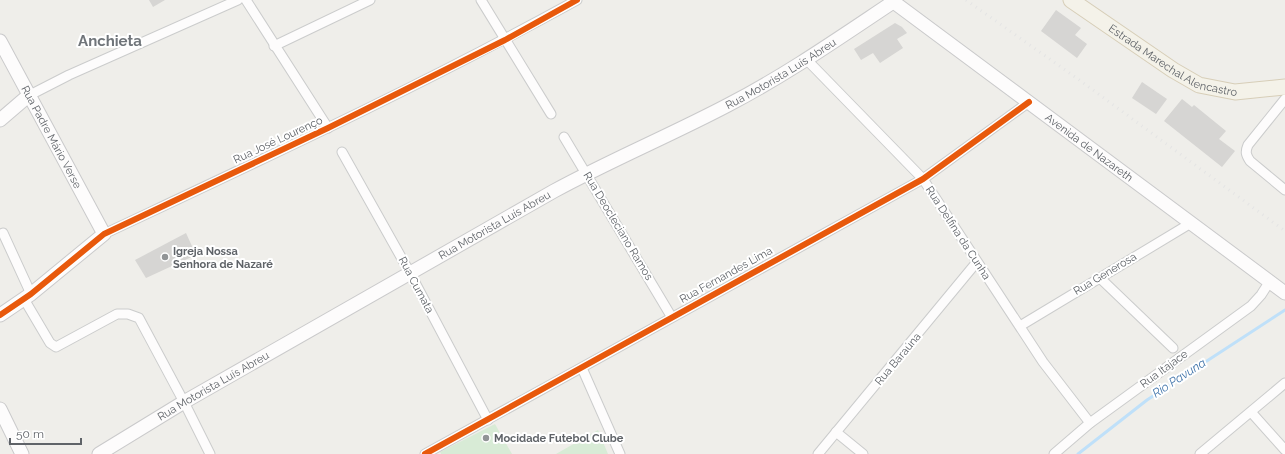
<svg xmlns="http://www.w3.org/2000/svg" width="1285" height="454" viewBox="0 0 1285 454" font-family="Raleway,sans-serif">
<style>
.park{fill:#d8ebd6}
.lines{fill:none;stroke-linecap:round;stroke-linejoin:round}
.stream{stroke:#bfe0f9;stroke-width:3}
.building{fill:#d6d5d3}
.street-casing{stroke:#cbcccc;stroke-width:11}
.secondary-casing{stroke:#cacacb;stroke-width:15}
.primary-casing{stroke:#d7ceb8;stroke-width:17}
.street{stroke:#fdfcfc;stroke-width:9}
.secondary{stroke:#fdfcfc;stroke-width:13}
.primary{stroke:#f4f2e9;stroke-width:15}
.rail{stroke:#e4e4e4;stroke-width:3;stroke-dasharray:1 5;stroke-linecap:butt}
.cycleway-casing{stroke:#fff;stroke-width:8}
.cycleway{stroke:#e8590c;stroke-width:6}
.poi-dot{fill:#919496;stroke:#fff;stroke-width:1.5}
.labels{text-anchor:middle;dominant-baseline:central;stroke-width:4;stroke-linejoin:round;paint-order:stroke}
.street-label{font-size:11px;fill:#5f6368;stroke:#fff}
.poi-label{font-size:11px;font-weight:bold;fill:#5f6368;stroke:#fff;text-anchor:start}
.water-label{font-size:12px;font-style:italic;fill:#4174aa;stroke:#fff}
.district-label{font-size:15px;font-weight:bold;fill:#70757a;stroke:#fff}
</style>
<rect width="100%" height="100%" fill="#efeeea"/>
<g class="park">
<polygon points="495,424 512,454 441,454 440,452"/>
<polygon points="598,430 608,454 556,454"/>
</g>
<g class="lines">
<polyline class="stream" points="1078,454 1147,400 1285,310"/>
</g>
<g class="building">
<polygon points="149,0 165,0 153,7"/>
<polygon points="1056,10 1081,28 1075,35 1087,44 1077,58 1041,31"/>
<polygon points="895,23 902,27 907,33 897,39 903,48 880,63 873,53 861,60 854,49"/>
<polygon points="1142,82 1167,99 1156,114 1132,98"/>
<polygon points="1182,99 1192,107 1194,105 1226,131 1219,139 1235,151 1222,167 1164,121"/>
<polygon points="186,233 196,255 146,278 135,260"/>
</g>
<g class="lines">
<g class="street-casing">
<g id="street">
<polyline points="246,0 328,128"/>
<polyline points="481,0 551,114"/>
<polyline points="274,46 370,0"/>
<polyline points="807,60 923,179 1043,362 1090,423"/>
<polyline points="28,96 69,75 238,0"/>
<path d="M 1285,99 L 1248,145 C 1245,152 1246,155 1250,161 L 1285,190"/>
<polyline points="564,137 671,316"/>
<polyline points="342,152 410,273 488,420"/>
<polyline points="3,233 31,294"/>
<path d="M 104,234 C 263,159 423,85 577,0"/>
<polyline points="1100,278 1173,348"/>
<polyline points="24,299 50,343 56,347 117,314 128,314 139,318 184,402 210,454"/>
<polyline points="1020,326 1191,223"/>
<polyline points="582,368 620,454"/>
<polyline points="1251,412 1285,450"/>
<polyline points="836,432 863,454"/>
<polyline points="425,454 923,179 1029,102"/>
<polyline points="818,454 976,263"/>
<polyline points="1054,454 1090,423 1251,306 1261,295 1270,281"/>
<polyline points="1200,454 1285,383"/>
</g>
</g>
<g class="secondary-casing">
<g id="secondary">
<path id="s1" d="M 891,0 L 1285,293"/>
<path id="s2" d="M 0,41 L 104,234 L 31,294 L 0,315"/>
<polyline points="0,120 28,96"/>
<polyline points="0,409 22,454"/>
<path id="s3" d="M 99,454 L 184,402 L 554,191 C 611,160 671,135 728,105 C 786,75 839,38 893,2"/>
</g>
</g>
<g class="primary-casing">
<g id="primary">
<path id="s4" d="M 1071,0 L 1173,70 L 1199,85 L 1235,92 L 1285,87"/>
</g>
</g>
<use href="#street" class="street"/>
<use href="#secondary" class="secondary"/>
<use href="#primary" class="primary"/>
<polyline class="rail" points="966,0 1078,79 1285,231"/>
<g class="cycleway-casing">
<g id="cycleway">
<polyline points="0,315 31,294 104,234 328,128 505,40 577,0"/>
<polyline points="425,454 923,179 1029,102"/>
</g>
</g>
<use href="#cycleway" class="cycleway"/>
</g>
<g class="poi-dot">
<circle cx="165" cy="257" r="4"/>
<circle cx="486" cy="438" r="4"/>
</g>
<g class="labels">
<g class="street-label">
<text stroke="none"><textPath href="#s4" startOffset="120">Estrada Marechal Alencastro</textPath></text>
<text stroke="none"><textPath href="#s3" startOffset="781">Rua Motorista Luís Abreu</textPath></text>
<text stroke="none"><textPath href="#s2" startOffset="109">Rua Padre Mário Verse</textPath></text>
<text transform="translate(278 140) rotate(-25)">Rua José Lourenço</text>
<text stroke="none"><textPath href="#s1" startOffset="247">Avenida de Nazareth</textPath></text>
<text stroke="none"><textPath href="#s3" startOffset="457">Rua Motorista Luís Abreu</textPath></text>
<text transform="translate(618 226) rotate(59)">Rua Deocleciano Ramos</text>
<text transform="translate(958 233) rotate(57)">Rua Delfina da Cunha</text>
<text transform="translate(1105 274) rotate(-31)">Rua Generosa</text>
<text transform="translate(726 275) rotate(-29)">Rua Fernandes Lima</text>
<text transform="translate(416 285) rotate(62)">Rua Cumata</text>
<text transform="translate(898 359) rotate(-50)">Rua Baraúna</text>
<text transform="translate(1164 369) rotate(-36)">Rua Itajace</text>
<text stroke="none"><textPath href="#s3" startOffset="133">Rua Motorista Luís Abreu</textPath></text>
</g>
<g class="poi-label">
<text x="173" y="251">Igreja Nossa<tspan x="173" dy="13">Senhora de Nazaré</tspan></text>
<text x="494" y="438">Mocidade Futebol Clube</text>
</g>
<g class="water-label">
<text transform="translate(1179 378) rotate(-33)">Rio Pavuna</text>
</g>
<g class="district-label">
<text x="110" y="41">Anchieta</text>
</g>
</g>
<path d="M10 438v6h71v-6" fill="none" stroke="#5f6368" stroke-width="2"/>
<text x="16" y="438" font-size="12" fill="#5f6368" stroke="#ffffff" stroke-width="3" paint-order="stroke">50 m</text>
</svg>
